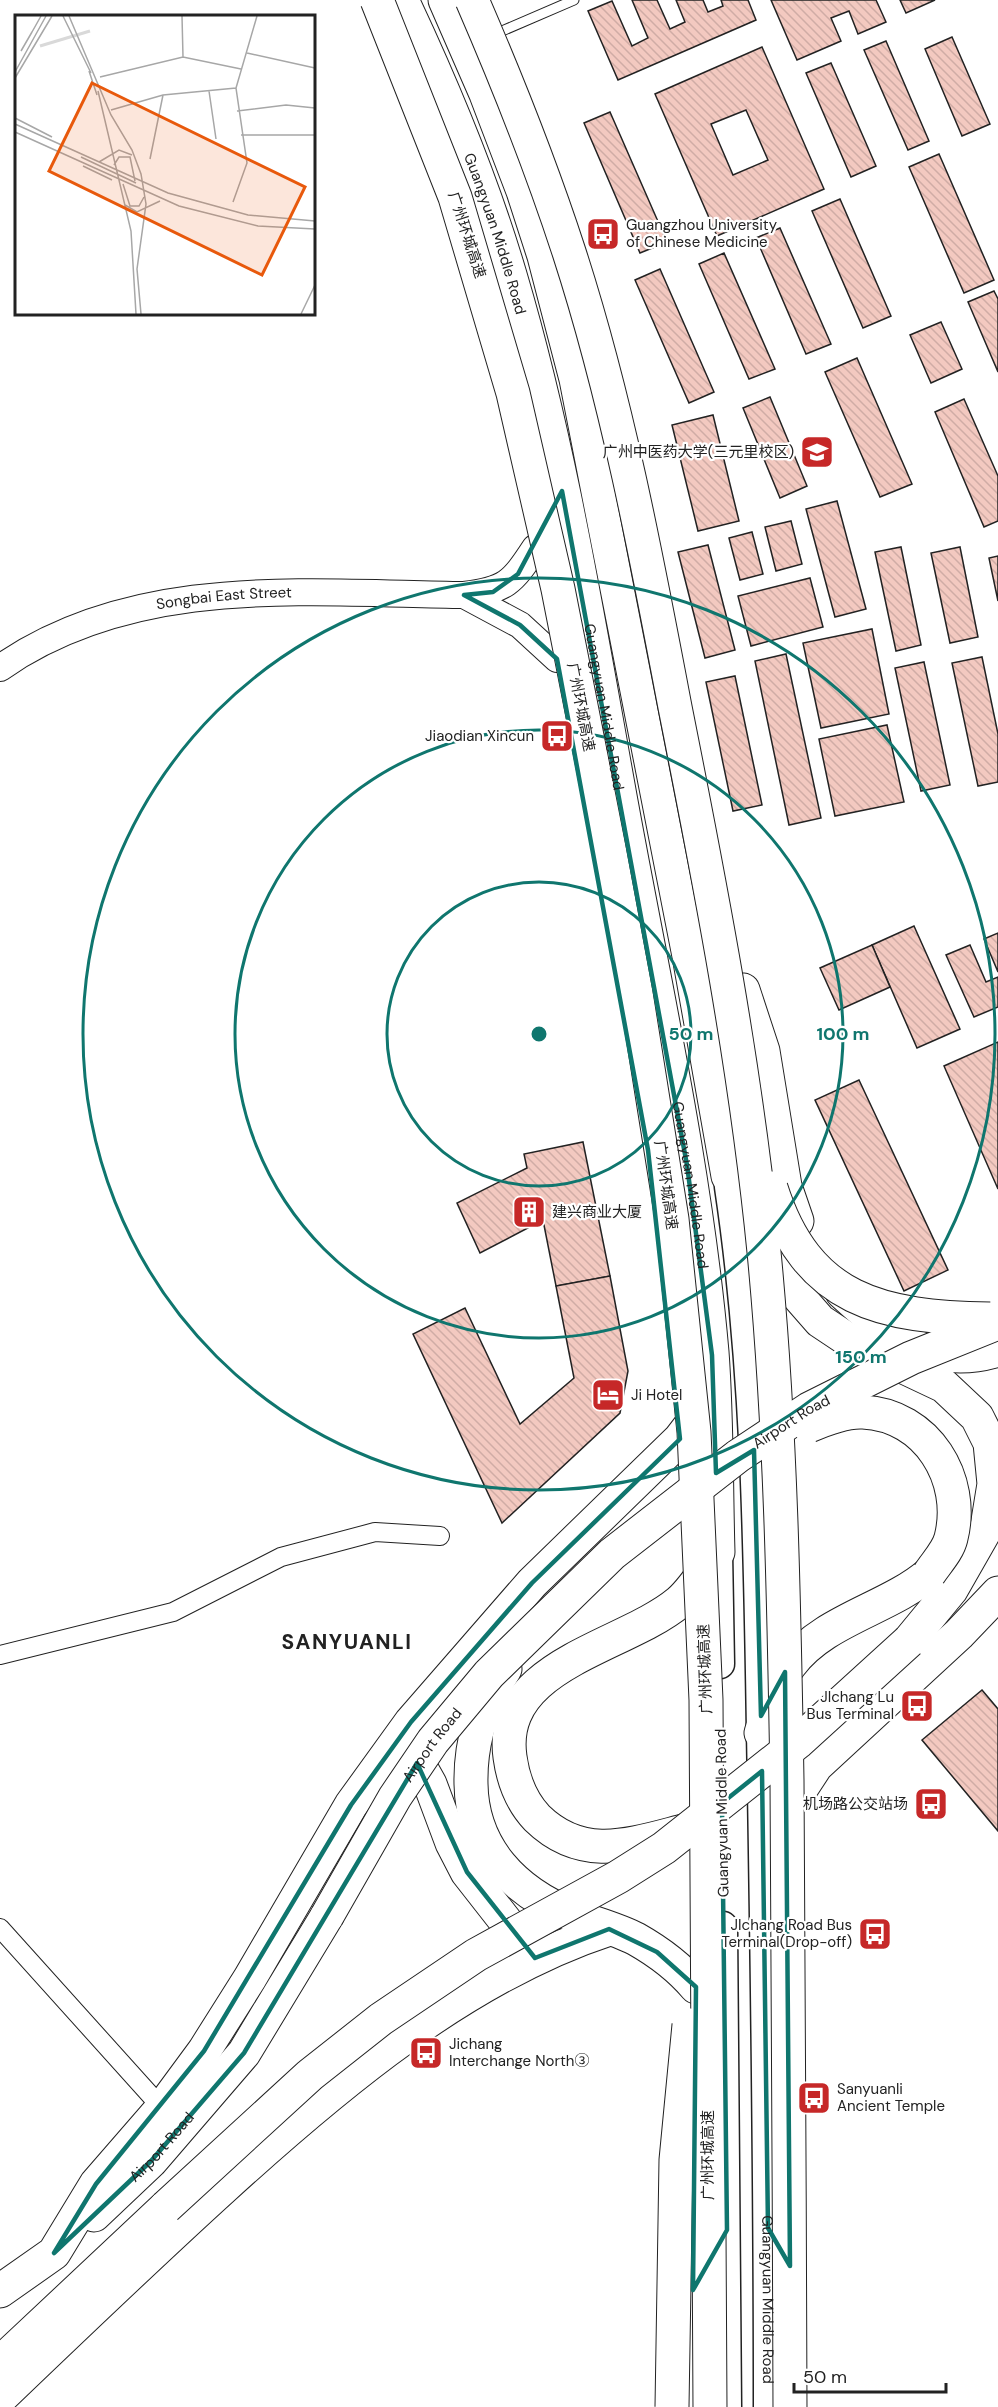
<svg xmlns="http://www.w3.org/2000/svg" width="998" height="2407" viewBox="0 0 998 2407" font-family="'DM Sans','Noto Sans SC',sans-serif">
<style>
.building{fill:url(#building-back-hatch);stroke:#222;stroke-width:1.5;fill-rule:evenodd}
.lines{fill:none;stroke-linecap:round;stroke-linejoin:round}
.lane-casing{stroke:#222;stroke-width:11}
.street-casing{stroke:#222;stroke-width:20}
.secondary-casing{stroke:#222;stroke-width:28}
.primary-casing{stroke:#222;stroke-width:31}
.highway-casing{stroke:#222;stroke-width:35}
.lane{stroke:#fff;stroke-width:9}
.street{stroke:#fff;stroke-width:18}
.secondary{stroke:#fff;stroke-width:26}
.primary{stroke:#fff;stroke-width:28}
.highway{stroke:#fff;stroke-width:33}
.highway-bridge-casing{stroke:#222;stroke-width:35;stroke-linecap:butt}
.highway-bridge{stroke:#fff;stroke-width:33}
.marked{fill:none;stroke:#0f766e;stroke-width:4.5;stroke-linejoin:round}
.ring{fill:none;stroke:#0f766e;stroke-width:3}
.labels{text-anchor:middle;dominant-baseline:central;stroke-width:4.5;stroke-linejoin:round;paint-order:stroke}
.poi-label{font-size:15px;fill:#222;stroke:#fff;text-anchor:start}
.street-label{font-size:15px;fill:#222;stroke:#fff}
.district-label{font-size:21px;font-weight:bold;letter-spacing:1.5px;fill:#222;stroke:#fff}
.inset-river{fill:none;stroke:#d9d9d9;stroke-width:3}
.inset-road{fill:none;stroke:#a7a7a7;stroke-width:1.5}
.view{fill:#e8590c;fill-opacity:0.15;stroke:#e8590c;stroke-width:3}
.inset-edge{fill:none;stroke:#222;stroke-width:3}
.centre{fill:#0f766e;stroke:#fff;stroke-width:3}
.ring-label{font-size:18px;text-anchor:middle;font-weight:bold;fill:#0f766e;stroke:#fff;stroke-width:4.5;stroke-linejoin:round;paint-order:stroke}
</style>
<defs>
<pattern id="building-back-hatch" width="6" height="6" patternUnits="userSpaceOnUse" patternTransform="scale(1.5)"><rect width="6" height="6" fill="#f3c9c0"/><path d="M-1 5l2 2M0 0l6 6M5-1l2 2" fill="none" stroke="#d0aca5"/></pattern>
</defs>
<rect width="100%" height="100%" fill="#fff"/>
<g class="building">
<polygon points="632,0 657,0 670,29 685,22 676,0 703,0 708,12 723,6 721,0 748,0 756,20 618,80 588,11 612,1 632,46 648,38"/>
<polygon points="771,0 876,0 886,22 858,34 849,11 831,18 841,41 797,60"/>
<polygon points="900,0 935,0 906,13"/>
<polygon points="952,37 990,124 962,136 925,49"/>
<polygon points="886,41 929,141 908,150 864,50"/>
<path d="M 762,47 L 824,189 L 717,236 L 655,94 ZM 746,110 L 768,160 L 733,175 L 711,124 Z"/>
<polygon points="831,63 876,166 851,177 806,73"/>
<polygon points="610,112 667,242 640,253 584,123"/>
<polygon points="939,154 994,280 964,293 909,167"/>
<polygon points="840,199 891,316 863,328 812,211"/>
<polygon points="780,228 831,344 806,354 756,238"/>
<polygon points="724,253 775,369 749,379 699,264"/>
<polygon points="660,269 714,392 689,403 635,280"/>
<polygon points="994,291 998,299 998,372 968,302"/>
<polygon points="941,322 962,369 931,383 910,335"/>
<polygon points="857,358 912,484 880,497 825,372"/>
<polygon points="770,397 807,486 780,498 743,408"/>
<polygon points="964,399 998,476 998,521 984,527 935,412"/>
<polygon points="713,415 739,521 698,531 672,425"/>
<polygon points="837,501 866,609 835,617 806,509"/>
<polygon points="791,521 802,564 776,571 765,527"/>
<polygon points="752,532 763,574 740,580 729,538"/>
<polygon points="708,545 735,650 705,658 678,552"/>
<polygon points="901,547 921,645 896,651 875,552"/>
<polygon points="960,547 978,637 950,643 931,553"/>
<polygon points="998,556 998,601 989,558"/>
<polygon points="810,578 823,627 751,646 738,596"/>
<polygon points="872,629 889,714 821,728 803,643"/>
<polygon points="786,654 821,818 789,825 755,661"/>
<polygon points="982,657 998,734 998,782 978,786 952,663"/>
<polygon points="924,662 950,785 921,791 895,668"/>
<polygon points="735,676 762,805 733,811 706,682"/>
<polygon points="887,725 904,802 835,816 819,739"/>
<polygon points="914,926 960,1029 917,1048 872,945"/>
<polygon points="998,933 998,972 984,939"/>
<polygon points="872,945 890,987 839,1010 820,968"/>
<polygon points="970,945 986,982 998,977 998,1007 974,1017 946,955"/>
<polygon points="998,1042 998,1189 944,1066"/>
<polygon points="859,1080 948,1270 904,1291 815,1100"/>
<polygon points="583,1142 610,1276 556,1286 543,1220 480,1253 457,1203 527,1168 524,1154"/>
<polygon points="610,1276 628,1371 620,1413 502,1523 413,1334 465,1308 520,1424 574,1378 556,1286"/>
<polygon points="982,1690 998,1709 998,1831 922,1740"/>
</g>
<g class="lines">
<g class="lane-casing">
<polyline id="lane" points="502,31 574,0"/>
</g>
<g class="street-casing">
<g id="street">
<polyline points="0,1655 173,1612 281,1557 375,1532 440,1536"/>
<polyline points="0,1928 162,2108"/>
</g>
</g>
<g class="secondary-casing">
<g id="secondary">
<polyline points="464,595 520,625 557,659"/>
<path id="s1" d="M 0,668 C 134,574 309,593 464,595 C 506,590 512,583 535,548"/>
</g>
</g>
<g class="primary-casing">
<g id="primary">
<path id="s2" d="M 729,1187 C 756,1367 758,1549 761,1732 C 765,1957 768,2182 768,2407"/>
<polyline points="718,1552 720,1664"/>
<polyline points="723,1926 727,2407"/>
</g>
</g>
<g class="highway-casing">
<g id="highway">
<path id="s3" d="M 402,0 C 444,89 482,180 510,275 C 561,447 590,631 622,807 C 655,988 696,1169 712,1352 C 717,1418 716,1485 718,1552 C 706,1568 695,1588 679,1602 C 624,1648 497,1664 510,1757 C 513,1779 521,1801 537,1818 C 583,1863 632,1844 687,1830"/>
<polyline points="445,0 486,94 523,191 544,256 576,379 689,956 728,1176 770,1258 785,1281 820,1321 853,1343 944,1386 977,1417 990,1443 994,1484 987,1527 951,1590 909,1641"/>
<polyline points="743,990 763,1051 785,1186 797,1221"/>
<path d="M 842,1292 C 889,1335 931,1371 998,1350"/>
<path d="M 505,1669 C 482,1704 470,1742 471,1784 C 472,1849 515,1892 572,1915 C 593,1923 617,1929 636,1939 C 659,1952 679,1967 696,1987"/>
<path d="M 761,1733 C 768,1710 775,1684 790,1665 C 823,1620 888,1609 929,1574"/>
<polyline points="396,1747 421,1768 430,1784 452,1843 467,1872 532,1955"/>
<polyline points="799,1792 816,1766 959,1634 998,1593"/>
<path id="s4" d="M 94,2215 L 151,2161 L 244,2053 L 327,1916"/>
<polyline points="0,2291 54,2253 96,2184 162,2108 204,2051 250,1978 351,1805 411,1722 532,1583 680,1439 690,1426 700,1404"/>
<polyline points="0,2363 166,2207"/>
<path d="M 0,2398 C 74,2327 148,2256 224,2187 C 335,2086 465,1976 609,1929"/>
</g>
</g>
<use href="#lane" class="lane"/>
<use href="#street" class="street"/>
<use href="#secondary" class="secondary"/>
<use href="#primary" class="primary"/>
<use href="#highway" class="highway"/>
<g class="highway-bridge-casing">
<g id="highway-bridge">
<polyline points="377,0 455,197 513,393 558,589 610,853 636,993 672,1219 694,1432 706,1700 710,2407"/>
<path d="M 472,0 C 508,83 541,166 569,252 C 617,400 646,554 675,707 C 711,888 746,1069 764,1252 C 781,1428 784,1604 787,1780 C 789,1989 789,2198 790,2407"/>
<path d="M 771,1188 C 807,1302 882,1317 990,1319"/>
<path d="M 809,1426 C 825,1419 845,1411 863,1412 C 927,1415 966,1479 951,1538 C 948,1551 936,1563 929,1574"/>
<path id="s5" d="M 327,1916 L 395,1797 L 433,1741 L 489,1674 L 612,1554 L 738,1456 L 809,1409 L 911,1358 L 998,1323"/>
<polyline points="166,2207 310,2075 381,2019 476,1955 618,1877 664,1848 798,1742 909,1641"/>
<polyline points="672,2407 676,2160 689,2025"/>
</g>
</g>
<use href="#highway-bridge" class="highway-bridge"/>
</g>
<path class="marked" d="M 562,491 L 687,1165 L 712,1355 L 716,1473 L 754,1450 L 761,1716 L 785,1672 L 790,2266 L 768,2228 L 762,1771 L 722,1803 L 727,2230 L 693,2290 L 696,1987 L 657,1952 L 609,1929 L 535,1958 L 467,1872 L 417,1763 L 244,2053 L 151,2161 L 54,2253 L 96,2184 L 204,2051 L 351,1805 L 411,1722 L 532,1583 L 680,1439 L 648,1150 L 557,659 L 520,625 L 464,595 L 493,592 L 518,574 Z"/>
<g class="ring">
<circle cx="539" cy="1034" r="152"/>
<circle cx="539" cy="1034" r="304"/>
<circle cx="539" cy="1034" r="456"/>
</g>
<defs>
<g id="bus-square" transform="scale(1.725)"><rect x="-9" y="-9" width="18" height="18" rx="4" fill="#c62828" stroke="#fff"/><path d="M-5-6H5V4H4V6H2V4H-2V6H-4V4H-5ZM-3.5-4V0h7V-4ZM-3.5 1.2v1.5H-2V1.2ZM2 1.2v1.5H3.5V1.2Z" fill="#fff"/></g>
<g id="university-square" transform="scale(1.725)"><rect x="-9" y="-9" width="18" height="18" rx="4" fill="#c62828" stroke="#fff"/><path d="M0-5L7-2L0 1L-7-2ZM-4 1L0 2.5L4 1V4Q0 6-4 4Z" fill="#fff"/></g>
<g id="building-square" transform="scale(1.725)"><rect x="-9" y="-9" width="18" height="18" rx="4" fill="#c62828" stroke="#fff"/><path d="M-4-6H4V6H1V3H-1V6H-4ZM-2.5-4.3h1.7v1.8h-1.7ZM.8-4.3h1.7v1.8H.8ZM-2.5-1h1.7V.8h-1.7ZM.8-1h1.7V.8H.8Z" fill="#fff"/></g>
<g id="hotel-square" transform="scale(1.725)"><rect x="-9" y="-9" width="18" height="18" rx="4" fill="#c62828" stroke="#fff"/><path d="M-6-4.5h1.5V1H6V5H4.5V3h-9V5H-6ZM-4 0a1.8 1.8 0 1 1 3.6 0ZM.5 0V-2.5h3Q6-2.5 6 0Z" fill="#fff"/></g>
</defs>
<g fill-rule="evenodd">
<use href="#bus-square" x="603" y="234"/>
<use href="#university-square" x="817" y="452"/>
<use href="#bus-square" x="557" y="736"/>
<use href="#building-square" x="529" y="1212"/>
<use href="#hotel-square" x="608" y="1395"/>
<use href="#bus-square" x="917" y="1706"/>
<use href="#bus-square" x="931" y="1804"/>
<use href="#bus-square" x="875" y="1934"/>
<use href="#bus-square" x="426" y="2053"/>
<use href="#bus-square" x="814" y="2098"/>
</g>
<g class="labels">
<g class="poi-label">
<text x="626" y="225">Guangzhou University<tspan x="626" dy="17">of Chinese Medicine</tspan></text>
<text x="794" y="452" text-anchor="end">广州中医药大学(三元里校区)</text>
<text x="534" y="736" text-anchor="end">Jiaodian Xincun</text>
<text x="552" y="1212">建兴商业大厦</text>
<text x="631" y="1395">Ji Hotel</text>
<text x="894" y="1697" text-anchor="end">JIchang Lu<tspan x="894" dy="17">Bus Terminal</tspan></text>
<text x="908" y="1804" text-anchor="end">机场路公交站场</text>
<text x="852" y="1925" text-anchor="end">JIchang Road Bus<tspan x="852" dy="17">Terminal(Drop-off)</tspan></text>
<text x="449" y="2044">Jichang<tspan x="449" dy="17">Interchange North③</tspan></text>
<text x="837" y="2089">Sanyuanli<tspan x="837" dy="17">Ancient Temple</tspan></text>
</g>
<g class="street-label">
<text stroke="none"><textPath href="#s3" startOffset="252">Guangyuan Middle Road</textPath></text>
<text transform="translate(467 235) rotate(72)">广州环城高速</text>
<text stroke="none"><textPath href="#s1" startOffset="238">Songbai East Street</textPath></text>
<text transform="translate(581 707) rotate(79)">广州环城高速</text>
<text stroke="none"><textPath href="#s3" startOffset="738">Guangyuan Middle Road</textPath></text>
<text transform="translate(666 1185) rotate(82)">广州环城高速</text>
<text stroke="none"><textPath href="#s3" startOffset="1224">Guangyuan Middle Road</textPath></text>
<text stroke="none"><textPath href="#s5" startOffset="687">Airport Road</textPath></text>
<text transform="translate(705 1669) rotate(-92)">广州环城高速</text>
<text stroke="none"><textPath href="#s5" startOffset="201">Airport Road</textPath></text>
<text transform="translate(722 1813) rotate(-91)">Guangyuan Middle Road</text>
<text stroke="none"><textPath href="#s4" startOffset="96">Airport Road</textPath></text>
<text transform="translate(708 2155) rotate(-90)">广州环城高速</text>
<text stroke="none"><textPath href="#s2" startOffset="1114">Guangyuan Middle Road</textPath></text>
</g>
<g class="district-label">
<text x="347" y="1642">SANYUANLI</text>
</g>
</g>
<g transform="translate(15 15)">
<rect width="300" height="300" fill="#fff"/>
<path class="inset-river" d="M 25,31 L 75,16"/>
<path class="inset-road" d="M 48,1 L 76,58M 54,1 L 96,100 L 117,135 L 126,159 L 131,189 L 122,254 L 126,299M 167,1 L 168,42M 17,17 L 26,1M 6,36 L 17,17M 232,38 L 300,53M 74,56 L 82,80M 0,57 L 31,1M 85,62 L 168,42 L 226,54M 0,63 L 37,1M 83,76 L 116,216 L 121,299M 194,76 L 201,124M 96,95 L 148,80 L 221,73M 222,96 L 271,90 L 300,93M 0,103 L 37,122M 0,109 L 153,178 L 233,200 L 300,206M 0,117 L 164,191 L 243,211 L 300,214M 226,120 L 300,120M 66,142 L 121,168M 135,144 L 148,80M 84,147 L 104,135 L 117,140M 99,150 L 104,142 L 115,142 L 120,166M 68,151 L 97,165M 108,169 L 115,191 L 124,191 L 129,182M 218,187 L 232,148 L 221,73 L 242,1M 110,190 L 122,197 L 145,186M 286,299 L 300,270"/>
<path class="view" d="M 77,68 L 290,172 L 247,260 L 34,156 Z"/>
<rect width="300" height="300" class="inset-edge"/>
</g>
<circle cx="539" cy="1034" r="9" class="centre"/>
<g class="ring-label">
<text x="691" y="1040">50 m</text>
<text x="843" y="1040">100 m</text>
<text x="861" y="1363">150 m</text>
</g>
<path d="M794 2383v9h152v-9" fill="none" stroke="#222222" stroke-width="3"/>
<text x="803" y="2383" font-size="18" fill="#222222" stroke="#ffffff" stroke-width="4.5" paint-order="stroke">50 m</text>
</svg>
